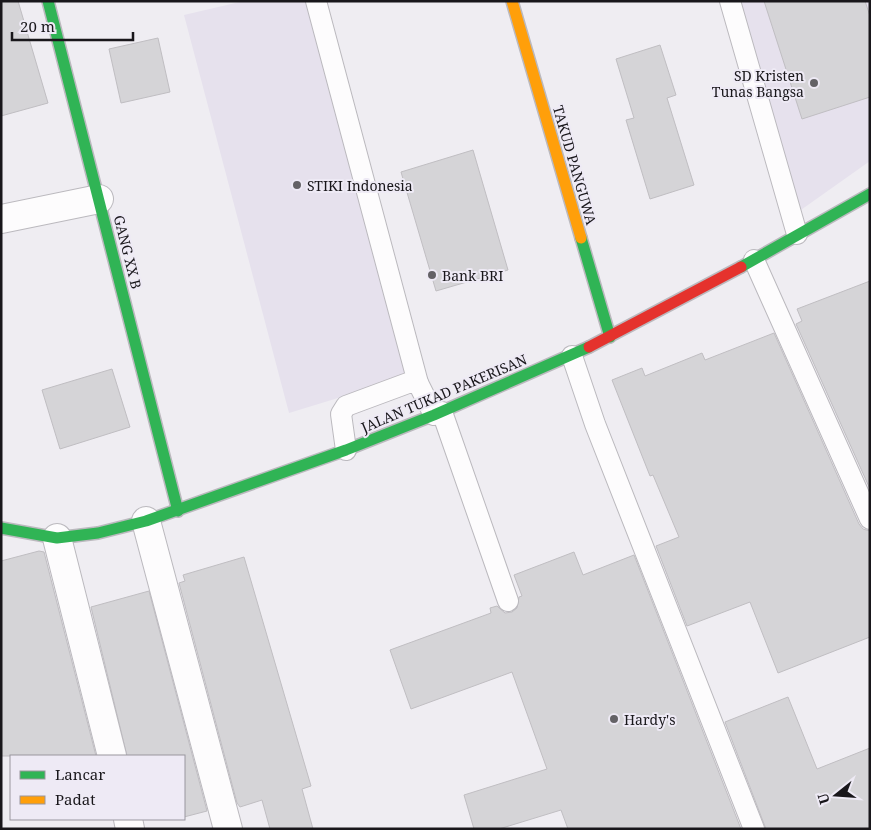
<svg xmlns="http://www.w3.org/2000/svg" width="871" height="830" viewBox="0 0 871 830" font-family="'Noto Serif',serif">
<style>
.built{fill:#e6e1ed}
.building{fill:#d5d4d7;stroke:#c0bec2}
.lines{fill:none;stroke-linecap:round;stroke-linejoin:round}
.lane-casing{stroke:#bbb9be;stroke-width:22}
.street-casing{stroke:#bbb9be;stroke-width:30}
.fast-casing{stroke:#bbb9be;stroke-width:14}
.slow-casing{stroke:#bbb9be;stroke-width:14}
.jam-casing{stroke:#bbb9be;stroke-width:14}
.lane{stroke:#fdfcfd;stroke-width:20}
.street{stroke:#fdfcfd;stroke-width:28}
.fast{stroke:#30b455;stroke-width:11}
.slow{stroke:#ff9f0a;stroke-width:11}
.jam{stroke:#e5322d;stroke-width:11}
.poi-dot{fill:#646266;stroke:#eeeaf5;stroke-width:2}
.labels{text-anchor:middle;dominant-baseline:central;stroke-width:4;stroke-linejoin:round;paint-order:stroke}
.poi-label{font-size:14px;fill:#19171b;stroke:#eeeaf5;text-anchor:start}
.street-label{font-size:14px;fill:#19171b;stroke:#eeeaf5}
</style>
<rect width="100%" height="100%" fill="#efedf2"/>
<g class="built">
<polygon points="244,1 314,1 413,375 289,413 184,15"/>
<polygon points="732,1 868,1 870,6 870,161 798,212"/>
</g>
<g class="building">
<polygon points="1,1 18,1 48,103 1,116"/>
<polygon points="764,1 865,1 870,16 870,97 802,119"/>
<polygon points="158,38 170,92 121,103 109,49"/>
<polygon points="660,45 676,95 667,98 694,185 650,199 626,120 634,118 616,59"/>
<polygon points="473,150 508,270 436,291 401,172"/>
<polygon points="870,281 870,489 796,324 802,321 797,309"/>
<polygon points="774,333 859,524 863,529 870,531 870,637 778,673 750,602 687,626 656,546 679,537 653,475 650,476 612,380 642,368 645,376 702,353 705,360"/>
<polygon points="112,369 130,427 60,449 42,390"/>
<polygon points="39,551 44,552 96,756 1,756 1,561"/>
<polygon points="574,552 583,575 634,555 741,829 568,829 561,810 499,829 474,829 464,795 547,769 512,672 411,709 390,650 491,613 490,608 497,606 505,613 512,612 517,608 519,597 522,596 514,575"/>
<polygon points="244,557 311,786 302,789 313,829 270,829 262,800 240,807 237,803 179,583 185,581 183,575"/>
<polygon points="149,591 207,811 184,817 184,756 127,756 91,607"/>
<polygon points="788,697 817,769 870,748 870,829 766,829 725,722"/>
</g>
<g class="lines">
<g class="lane-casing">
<g id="lane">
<polyline points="316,1 418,383"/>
<polyline points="730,1 797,234"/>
<polyline points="754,260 870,519"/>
<polyline points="572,356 595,424 754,829"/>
<polyline points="442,412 508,601"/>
<polyline points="346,450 341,414 346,406 408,383 418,383 434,415"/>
</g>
</g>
<g class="street-casing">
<g id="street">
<polyline points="1,219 99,199"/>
<polyline points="146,521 228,829"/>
<polyline points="57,538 112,756"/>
<polyline points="128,819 130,829"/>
</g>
</g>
<g class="fast-casing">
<g id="fast">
<polyline points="48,1 178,511"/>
<polyline points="581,238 610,337"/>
<polyline points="741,267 870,194"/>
<polyline points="1,528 57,538 98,533 146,521 346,450 434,415 589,347"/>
</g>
</g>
<g class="slow-casing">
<polyline id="slow" points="512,1 581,238"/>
</g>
<g class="jam-casing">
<polyline id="jam" points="589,347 741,267"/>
</g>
<use href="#lane" class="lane"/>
<use href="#street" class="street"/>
<use href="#fast" class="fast"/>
<use href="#slow" class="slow"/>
<use href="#jam" class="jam"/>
</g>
<g class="poi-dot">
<circle cx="814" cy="83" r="5"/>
<circle cx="297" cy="185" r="5"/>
<circle cx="432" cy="275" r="5"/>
<circle cx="614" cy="719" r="5"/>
</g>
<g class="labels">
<g class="poi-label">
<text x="804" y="75" text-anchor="end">SD Kristen<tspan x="804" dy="16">Tunas Bangsa</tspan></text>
<text x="307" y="185">STIKI Indonesia</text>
<text x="442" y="275">Bank BRI</text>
<text x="624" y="719">Hardy's</text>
</g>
<g class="street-label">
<text transform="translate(575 165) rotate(74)">TAKUD PANGUWA</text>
<text transform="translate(128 252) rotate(76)">GANG XX B</text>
<text transform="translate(444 393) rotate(-23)">JALAN TUKAD PAKERISAN</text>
</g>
</g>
<rect width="871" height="830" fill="none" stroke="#19171b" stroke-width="5"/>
<rect x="10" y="755" width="175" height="65" fill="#eeeaf5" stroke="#99969e"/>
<rect x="20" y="771" width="25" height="8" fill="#30b455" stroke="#99969e"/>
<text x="55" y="780" font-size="15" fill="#19171b">Lancar</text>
<rect x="20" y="796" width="25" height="8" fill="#ff9f0a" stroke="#99969e"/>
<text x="55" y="805" font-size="15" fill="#19171b">Padat</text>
<g transform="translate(836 795) rotate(253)" stroke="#eeeaf5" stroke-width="4" paint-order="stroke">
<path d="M0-4L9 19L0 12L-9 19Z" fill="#19171b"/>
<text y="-8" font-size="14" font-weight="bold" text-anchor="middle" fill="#19171b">U</text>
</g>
<path d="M12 32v8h121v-8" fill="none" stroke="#19171b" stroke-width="2.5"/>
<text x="20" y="32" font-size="15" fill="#19171b" stroke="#eeeaf5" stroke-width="4" paint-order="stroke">20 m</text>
</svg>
